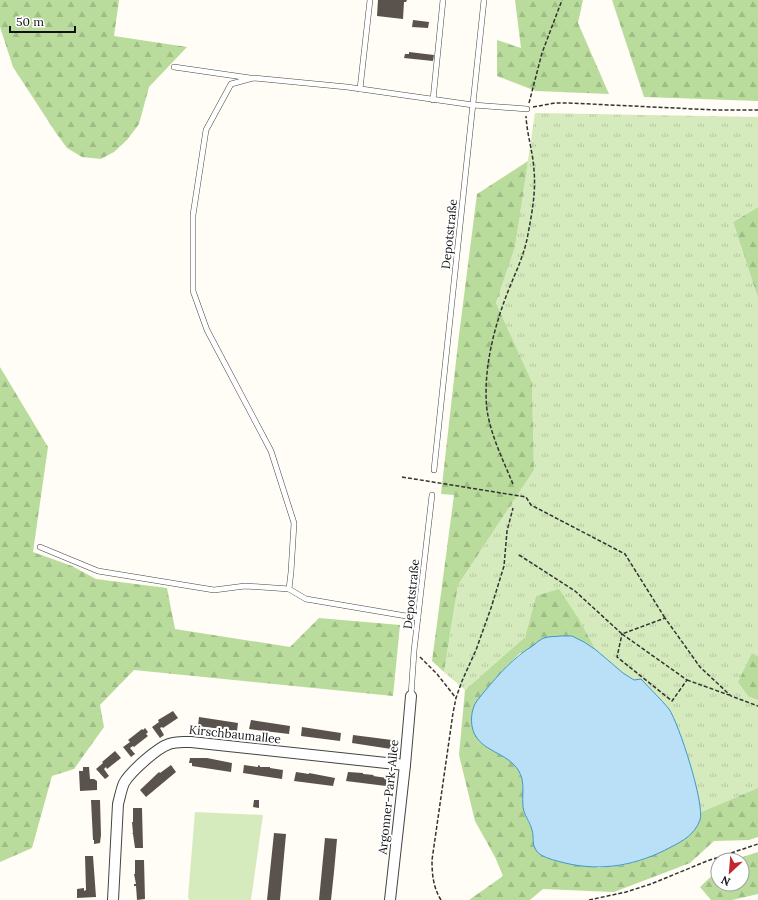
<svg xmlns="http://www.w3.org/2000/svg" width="758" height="900" viewBox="0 0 758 900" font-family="Lora,serif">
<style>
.grass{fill:url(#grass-tufts)}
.forest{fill:url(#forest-firs)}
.park{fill:#d5ebbd}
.water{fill:#b9e0f7;stroke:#3f96cf}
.building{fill:#5a524d}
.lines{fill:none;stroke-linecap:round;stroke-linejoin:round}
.service-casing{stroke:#444;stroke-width:6}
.minor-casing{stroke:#444;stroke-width:12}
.path{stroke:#333;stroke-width:1.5;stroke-dasharray:4 2;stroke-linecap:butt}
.service{stroke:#fff;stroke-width:5}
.minor{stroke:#fff;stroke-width:10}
.labels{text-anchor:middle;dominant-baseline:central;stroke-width:4;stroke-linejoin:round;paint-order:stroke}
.street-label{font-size:12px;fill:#111;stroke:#fff}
</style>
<defs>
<pattern id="grass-tufts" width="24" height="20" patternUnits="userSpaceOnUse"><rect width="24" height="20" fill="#d5ebbd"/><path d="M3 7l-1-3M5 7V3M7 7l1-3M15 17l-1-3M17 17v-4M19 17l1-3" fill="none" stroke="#b6c8a1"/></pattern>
<pattern id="forest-firs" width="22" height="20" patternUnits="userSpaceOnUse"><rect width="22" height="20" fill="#b9dc9c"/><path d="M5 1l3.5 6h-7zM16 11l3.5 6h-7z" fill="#9ebc85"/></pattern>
</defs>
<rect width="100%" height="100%" fill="#fffdf5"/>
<polygon class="grass" points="535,113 758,117 758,207 733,222 758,298 758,656 752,653 749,697 758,700 758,788 701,812 694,777 687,754 678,729 670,710 634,680 623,673 596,650 580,621 536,596 525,637 465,690 444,672 458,585 534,470 532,382 496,303 515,247"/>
<g class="forest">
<polygon points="0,0 119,0 114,36 187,47 149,87 139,124 127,140 114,152 101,159 82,157 67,148 56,133 13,67 0,27"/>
<polygon points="515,0 583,0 578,23 609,94 536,91 497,76 497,40 521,48"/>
<polygon points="612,0 758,0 758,101 644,97"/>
<polygon points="528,161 515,247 496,303 532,382 534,470 458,585 444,672 432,661 454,495 441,494 459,335 477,194"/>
<polygon points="758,207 758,298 733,222"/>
<polygon points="0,367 48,447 33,552 72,566 96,579 167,588 175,629 290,647 319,618 400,625 393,696 134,670 100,705 104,727 74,769 52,776 32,848 0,862"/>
<polygon points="559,589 580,621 596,650 584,642 520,653 506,667 475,704 499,753 510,761 518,769 522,778 525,815 532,829 534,837 533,843 598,868 623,865 642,860 685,839 700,820 701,812 758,788 758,837 749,840 714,841 690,863 614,892 543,889 530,900 469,900 503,876 495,857 475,821 459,755 465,690 525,637 536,596"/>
<polygon points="752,653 758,656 758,700 749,697 738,682"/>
<polygon points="758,852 758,894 732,900 711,900 700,887 718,870 718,884 742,884 742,860 733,860"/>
</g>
<polygon class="park" points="195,812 263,815 251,900 189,900 188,897"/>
<path class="water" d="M 560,636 L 572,636 L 584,642 L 596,650 L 623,673 L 634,680 L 641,679 C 650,689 661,699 669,709 C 679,724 705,804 700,820 C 695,834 683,841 671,847 C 638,865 602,872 565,863 C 557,861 548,859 541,855 C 538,853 536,851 535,848 C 532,843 534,836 532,830 C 530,822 524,815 523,807 C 522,797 524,788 522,779 C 516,755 488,754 477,738 C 470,729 470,714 475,704 C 477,700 481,696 484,692 C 499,674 514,657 534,645 C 537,642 541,639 544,638 C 549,636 555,637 560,636 Z"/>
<g class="building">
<polygon points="378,0 407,0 406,2 404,2 403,19 377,16"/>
<polygon points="413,20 429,22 428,28 412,27"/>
<polygon points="409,52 434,55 433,61 404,58 405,54 409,54"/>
<polygon points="173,711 178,718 163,728 162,727 160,728 164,735 160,738 152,727 159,722 158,720"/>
<polygon points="199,717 238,723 237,731 198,726"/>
<polygon points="251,720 290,726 289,734 249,729"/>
<polygon points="302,727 341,733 340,741 301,736"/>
<polygon points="145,728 148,732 146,734 148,736 134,747 133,746 130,748 135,754 131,757 123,747 130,742 128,740 142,729 143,730"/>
<polygon points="353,735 392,740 391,749 352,743"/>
<polygon points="115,751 121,758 107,769 106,767 104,769 109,776 105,779 96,769 103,763 102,762"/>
<polygon points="190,758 207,758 232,763 231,772 192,766 192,763 189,763"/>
<polygon points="171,765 176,772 146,797 140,790 159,772 160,773"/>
<polygon points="244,765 258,767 258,765 260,766 260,767 270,767 270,768 283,770 282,779 243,773"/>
<polygon points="83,767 89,767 90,779 94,779 97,781 97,790 80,791 79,771 83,771"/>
<polygon points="296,772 309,774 309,773 335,778 333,786 294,781"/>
<polygon points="348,772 363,773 363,774 374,775 373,776 387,778 386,786 346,781"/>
<polygon points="91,800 100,800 101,835 100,843 94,844 94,840 93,840"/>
<polygon points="254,800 259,800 259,808 253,807"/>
<polygon points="133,808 142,808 143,848 135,848 133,834 132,834 133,833 132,822 133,822"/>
<polygon points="274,833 286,834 280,900 267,900"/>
<polygon points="325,838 337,839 334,872 331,900 319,900"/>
<polygon points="85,856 93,856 96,897 77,898 77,889 84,888 84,891 86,890"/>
<polygon points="135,860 144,860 145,899 137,900 136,886 134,886 134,884 136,884 134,874 135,874"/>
</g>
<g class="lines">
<g class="service-casing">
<g id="service">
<polyline points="174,67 250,78"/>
<polyline points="360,89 370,0"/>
<polyline points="433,100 443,0"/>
<polyline points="434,470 484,0"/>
<polyline points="40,547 98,571 214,590 245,586 289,589"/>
<polyline points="418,618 306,599 289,589 291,572 294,523 271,451 207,330 193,291 193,215 206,130 231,84 253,78 347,87 473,105 527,109"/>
<polyline points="411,696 414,651 432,495"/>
</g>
</g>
<g class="minor-casing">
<g id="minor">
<path d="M 113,900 L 118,804 C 120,797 121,790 124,783 C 130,772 157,748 169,744 C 176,741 184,742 191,742 L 405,765"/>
<polyline points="390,900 405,765 411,696"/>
</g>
</g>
<g class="path">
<polyline points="529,103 542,53 562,0"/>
<polyline points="533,107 555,103 569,103 716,110 758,110"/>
<polyline points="402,477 526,497 531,505 625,554 665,618"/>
<path d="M 513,484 C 503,460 491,436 487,410 C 483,375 492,335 504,302 C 512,279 524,258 528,234 C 532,213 536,192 534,170 C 533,152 527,135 526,116"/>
<polyline points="519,555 575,591 622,634 665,618 700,667 731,696 758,706"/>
<polygon points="622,634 687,680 672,701 617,657"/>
<polyline points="420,657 437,674 456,698"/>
<polyline points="687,680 729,695"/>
<path d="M 441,900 C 433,887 432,874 432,860 L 453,713 L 456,698 L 462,681 L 476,650 L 491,608 L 504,566 L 507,531 L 513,508"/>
<polyline points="589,900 626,892 651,884 707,861 758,844"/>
</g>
<use href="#service" class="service"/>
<use href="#minor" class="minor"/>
</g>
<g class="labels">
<g class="street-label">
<text transform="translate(449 234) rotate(-84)">Depotstraße</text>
<text transform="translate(411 594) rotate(-84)">Depotstraße</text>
<text transform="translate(235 734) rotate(6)">Kirschbaumallee</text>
<text transform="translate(388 797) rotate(-84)">Argonner-Park-Allee</text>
</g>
</g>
<g transform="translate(730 872) rotate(206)"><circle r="19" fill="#ffffff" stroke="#a0a0a0"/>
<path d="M0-3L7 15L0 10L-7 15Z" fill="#c4262e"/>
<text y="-6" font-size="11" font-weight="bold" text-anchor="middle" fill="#111111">N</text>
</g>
<path d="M10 26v6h65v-6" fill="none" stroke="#111111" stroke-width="2"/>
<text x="16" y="26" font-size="12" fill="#111111" stroke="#ffffff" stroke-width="3" paint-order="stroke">50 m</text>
</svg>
